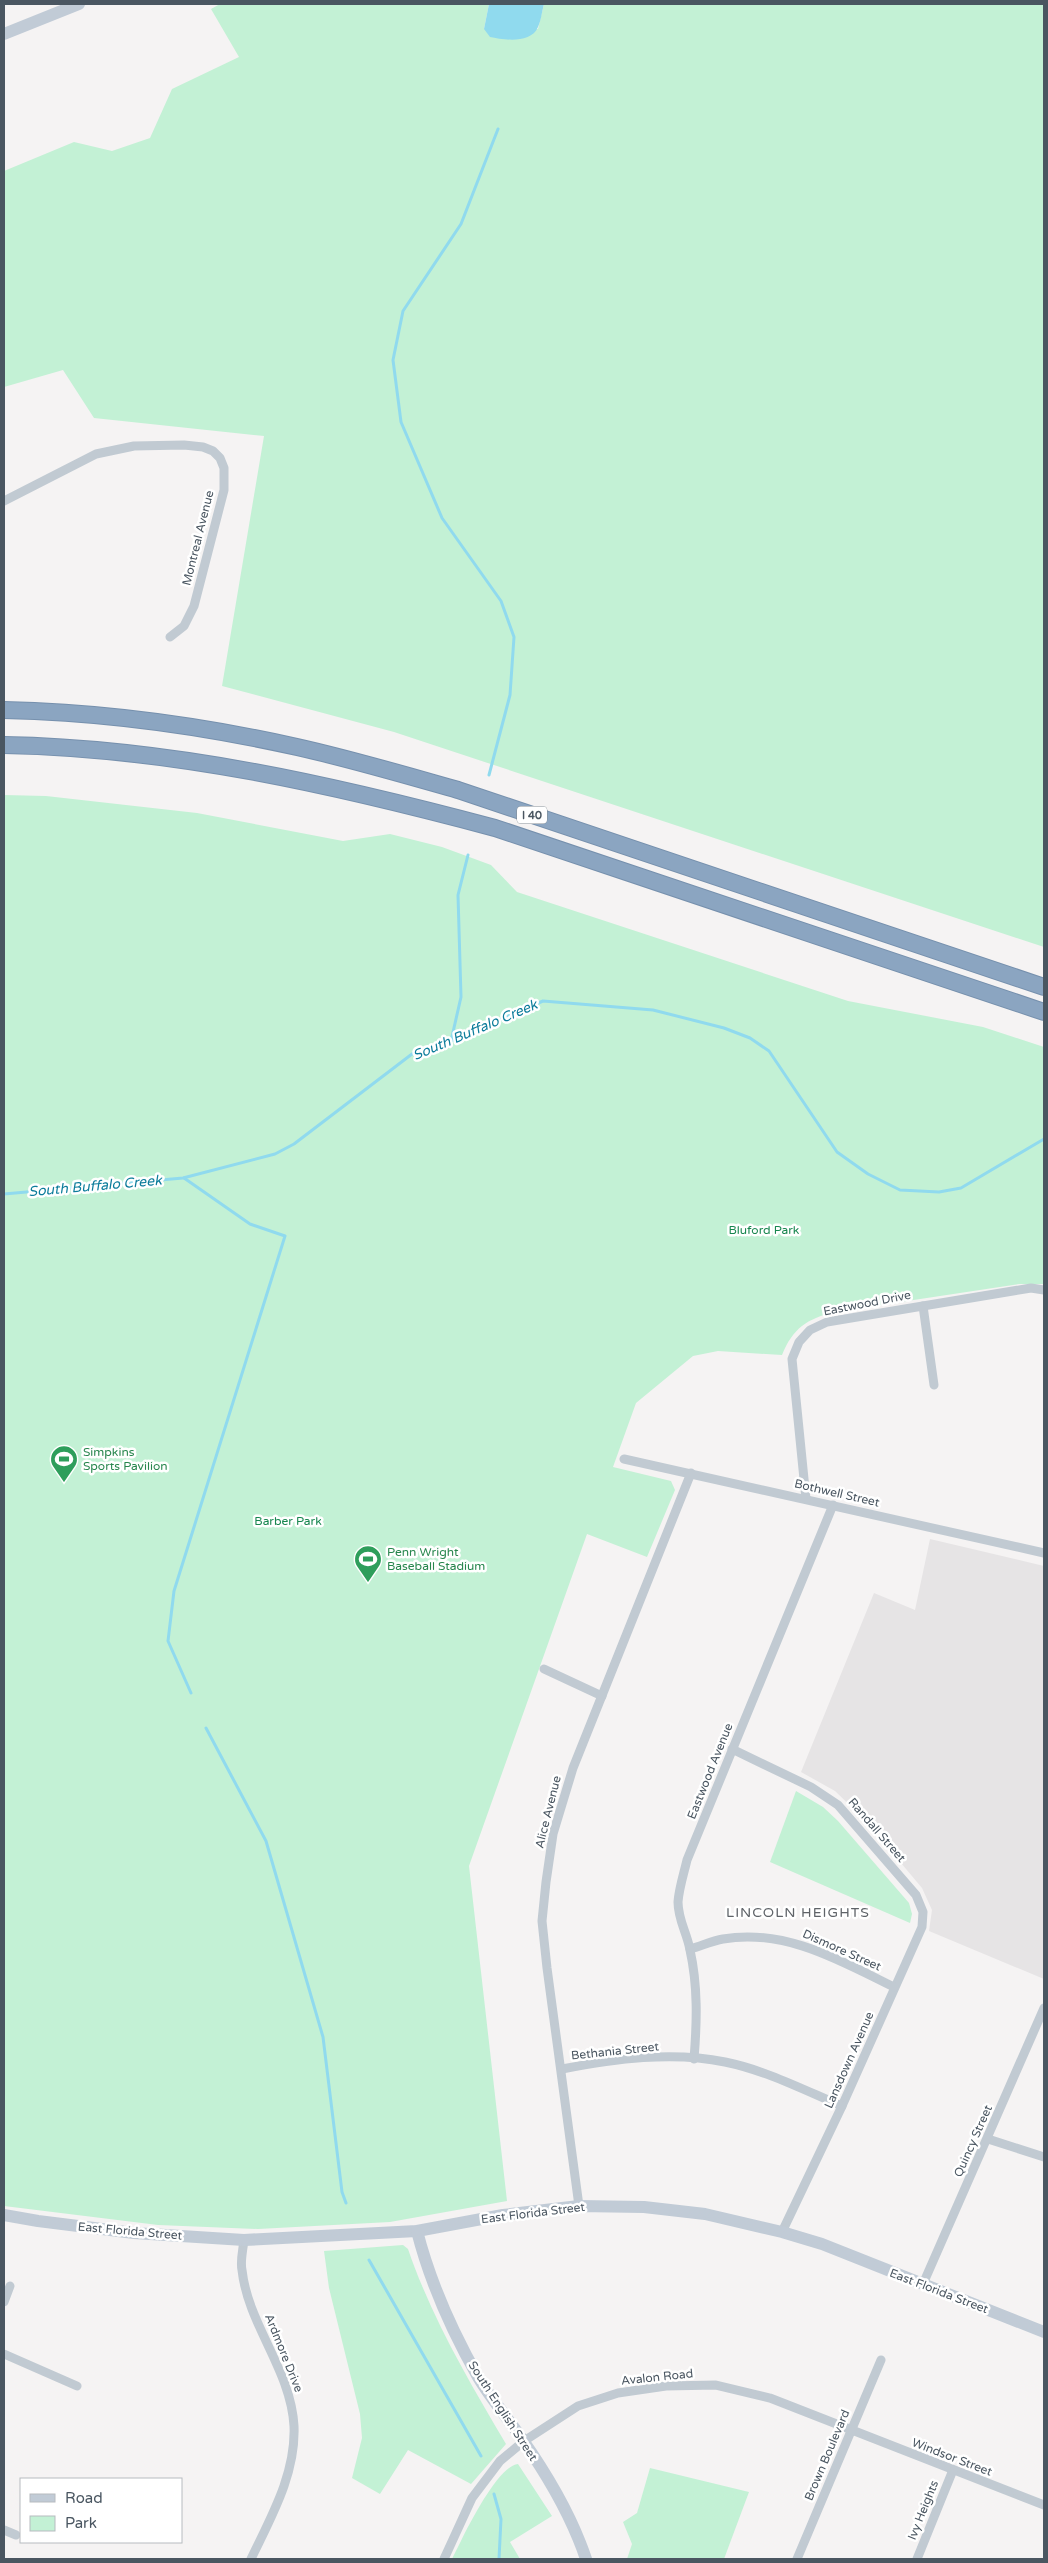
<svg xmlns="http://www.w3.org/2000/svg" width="1048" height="2563" viewBox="0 0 1048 2563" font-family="'Varela Round',sans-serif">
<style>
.education{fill:#e6e4e5}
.green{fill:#c3f1d5}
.water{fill:#90daee}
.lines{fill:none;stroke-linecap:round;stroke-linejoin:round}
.stream{stroke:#90daee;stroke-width:3}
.highway-casing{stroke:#7690ad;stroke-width:18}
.street{stroke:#c1cad2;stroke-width:9}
.secondary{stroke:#c1cbd6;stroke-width:12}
.highway{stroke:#8ba5c1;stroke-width:16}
.labels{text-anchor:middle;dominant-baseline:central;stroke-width:5;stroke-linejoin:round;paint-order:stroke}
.shield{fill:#fff;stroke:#808990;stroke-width:1}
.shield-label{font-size:11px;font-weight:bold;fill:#4a5661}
.street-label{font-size:12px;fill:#4a5661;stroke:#fff}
.park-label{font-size:12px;fill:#17864f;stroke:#fff}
.leisure-label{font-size:12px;fill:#27864d;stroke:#fff;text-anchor:start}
.water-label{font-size:14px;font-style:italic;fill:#0c7c9b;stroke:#fff}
.neighbourhood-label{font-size:14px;letter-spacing:1px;fill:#5f6368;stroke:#fff}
</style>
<rect width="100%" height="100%" fill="#f5f3f3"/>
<polygon class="education" points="930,1539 1044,1566 1044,1979 929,1931 932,1910 922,1888 864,1819 835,1791 801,1772 874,1593 915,1610"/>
<g class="green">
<polygon points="220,4 489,4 484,29 538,29 544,4 1044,4 1044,947 394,732 222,686 264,436 94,418 63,370 4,387 4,171 74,142 112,151 150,138 172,89 239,57 211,9"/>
<path d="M 4,795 L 46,796 L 197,813 L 343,841 L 390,834 L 442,847 L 491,865 L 517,892 L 848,1001 L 983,1027 L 1044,1047 L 1044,1284 L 1019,1284 L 834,1312 C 807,1319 793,1328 782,1355 L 718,1351 L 693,1356 L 636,1403 L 613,1467 L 671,1481 L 675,1490 L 647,1557 L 587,1534 L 469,1866 L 507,2201 L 390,2222 L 258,2229 L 158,2225 L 4,2206 Z"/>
<polygon points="796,1791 823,1807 838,1821 909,1903 912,1914 910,1923 770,1862"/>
<path d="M 403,2245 L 408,2249 C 432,2319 469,2381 506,2444 L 471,2484 L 408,2450 L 380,2494 L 352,2478 L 362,2438 L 360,2414 L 329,2288 L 324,2251 Z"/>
<path d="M 518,2464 L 552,2516 L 510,2542 L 520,2559 L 452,2559 C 462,2539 496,2466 518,2464 Z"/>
<polygon points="650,2468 749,2492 724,2559 627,2559 632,2544 623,2522 637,2513"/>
</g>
<path class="water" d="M 489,4 L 544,4 C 542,11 541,21 538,27 C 531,44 504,40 490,37 L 484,29 Z"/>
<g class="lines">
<g class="stream">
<polyline points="489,775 510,695 514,637 501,601 442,518 401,422 393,360 403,311 461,224 498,129"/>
<polyline points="451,1041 461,997 458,895 468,855"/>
<polyline points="184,1178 250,1224 285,1236 174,1591 168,1641 191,1693"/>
<polyline points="4,1194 183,1178 275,1154 294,1144 412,1054 451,1041 543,1001 653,1010 724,1028 750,1038 769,1051 837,1152 868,1174 900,1190 939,1192 961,1188 1044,1139"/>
<polyline points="206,1728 266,1841 323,2037 342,2192 346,2203"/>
<polyline points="369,2260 481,2456"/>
<polyline points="494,2494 501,2519 499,2559"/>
</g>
<g class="highway-casing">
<g id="highway">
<path d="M 4,710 C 99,712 203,726 297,747 C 351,759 405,775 458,790 L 1044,987"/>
<path d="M 4,745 C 171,748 334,785 495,828 L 1044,1012"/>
</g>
</g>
<g class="street">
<polyline points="4,501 96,454 134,446 184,445 203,447 213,451 220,458 224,468 224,490 194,606 184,626 170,637"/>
<polyline points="923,1306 934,1385"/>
<polyline points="624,1459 1044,1553"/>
<polyline points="806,1499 792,1359 799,1342 810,1330 827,1322 1031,1288 1044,1290"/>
<polyline points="544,1669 602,1696"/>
<polyline points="732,1749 811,1787 838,1805 916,1895 923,1912 922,1927 842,2106 782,2232"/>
<path d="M 690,1949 C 701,1946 712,1941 723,1939 C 785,1928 841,1961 894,1987"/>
<path d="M 694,2059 C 697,2022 698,1986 690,1950 C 687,1933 678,1920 678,1902 C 679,1888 684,1873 687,1860 L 833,1505"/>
<path d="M 562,2069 C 614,2059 672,2051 725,2062 C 765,2070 804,2090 842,2106"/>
<polyline points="988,2139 1044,2157"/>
<polyline points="579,2206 547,1968 542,1921 546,1882 553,1834 573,1768 691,1473"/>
<path d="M 244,2240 C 243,2250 240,2261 242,2270 C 248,2325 291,2370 294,2426 C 296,2474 271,2517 251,2559"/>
<polyline points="923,2284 1044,2008"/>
<polyline points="4,2302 10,2286"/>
<polyline points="4,2354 77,2386"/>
<polyline points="4,2530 16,2535"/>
<polyline points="444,2559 472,2498 500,2461 524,2441 578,2406 618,2393 666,2386 716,2385 770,2398 1044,2505"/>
<polyline points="797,2559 881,2360"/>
<polyline points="917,2559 953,2470"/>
</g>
<g class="secondary">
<polyline points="4,34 79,4"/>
<polyline points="4,2215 38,2221 134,2233 244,2240 417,2231 503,2215 579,2206 644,2207 705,2214 782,2232 822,2244 1044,2332"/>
<path d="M 417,2231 C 430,2282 452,2331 478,2377 C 491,2399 508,2418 522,2439 C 548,2476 572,2517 586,2559"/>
</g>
<use href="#highway" class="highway"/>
</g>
<defs>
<g id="stadium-pin" transform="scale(1.4375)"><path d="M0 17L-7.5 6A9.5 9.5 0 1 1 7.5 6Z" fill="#2e9e5b" stroke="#fff"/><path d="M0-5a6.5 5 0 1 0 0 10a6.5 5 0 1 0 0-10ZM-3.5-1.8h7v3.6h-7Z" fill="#fff"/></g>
</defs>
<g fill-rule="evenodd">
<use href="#stadium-pin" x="64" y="1459"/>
<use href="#stadium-pin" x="368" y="1559"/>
</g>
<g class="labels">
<rect class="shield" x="517" y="806.5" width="30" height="17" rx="4"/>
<g class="shield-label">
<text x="532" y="815">I 40</text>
</g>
<g class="street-label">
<text transform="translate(198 538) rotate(-76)">Montreal Avenue</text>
<text transform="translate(867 1303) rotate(-11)">Eastwood Drive</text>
<text transform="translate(837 1493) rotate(13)">Bothwell Street</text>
<text transform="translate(710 1771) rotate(-68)">Eastwood Avenue</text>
<text transform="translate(548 1812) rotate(-76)">Alice Avenue</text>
<text transform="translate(877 1830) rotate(49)">Randall Street</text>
<text transform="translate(842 1950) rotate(24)">Dismore Street</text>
<text transform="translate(615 2051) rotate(-6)">Bethania Street</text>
<text transform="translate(849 2060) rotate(-66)">Lansdown Avenue</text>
<text transform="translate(973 2141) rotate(-66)">Quincy Street</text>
<text transform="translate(533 2213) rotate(-7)">East Florida Street</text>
<text transform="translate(130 2231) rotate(5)">East Florida Street</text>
<text transform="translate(939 2291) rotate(21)">East Florida Street</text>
<text transform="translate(284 2353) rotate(68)">Ardmore Drive</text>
<text transform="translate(657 2377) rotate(-6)">Avalon Road</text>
<text transform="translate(503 2411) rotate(57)">South English Street</text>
<text transform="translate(827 2455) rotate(-67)">Brown Boulevard</text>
<text transform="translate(952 2457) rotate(21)">Windsor Street</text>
<text transform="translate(923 2510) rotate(-68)">Ivy Heights</text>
</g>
<g class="park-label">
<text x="764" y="1230">Bluford Park</text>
<text x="288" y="1521">Barber Park</text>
</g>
<g class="leisure-label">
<text x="83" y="1452">Simpkins<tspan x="83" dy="14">Sports Pavilion</tspan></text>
<text x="387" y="1552">Penn Wright<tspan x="387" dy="14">Baseball Stadium</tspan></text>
</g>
<g class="water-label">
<text transform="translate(475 1030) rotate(-23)">South Buffalo Creek</text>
<text transform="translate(95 1186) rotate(-5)">South Buffalo Creek</text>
</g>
<g class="neighbourhood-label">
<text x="798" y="1912">LINCOLN HEIGHTS</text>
</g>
</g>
<rect width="1048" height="2563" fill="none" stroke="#4a5661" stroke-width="10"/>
<rect x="20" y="2478" width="162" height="65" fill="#ffffff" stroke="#b7bbc0"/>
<rect x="30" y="2494" width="25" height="8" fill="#c1cbd6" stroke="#b7bbc0"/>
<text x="65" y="2503" font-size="15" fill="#4a5661">Road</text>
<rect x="30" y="2516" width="25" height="15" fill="#c3f1d5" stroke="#b7bbc0"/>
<text x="65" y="2528" font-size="15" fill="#4a5661">Park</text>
</svg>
